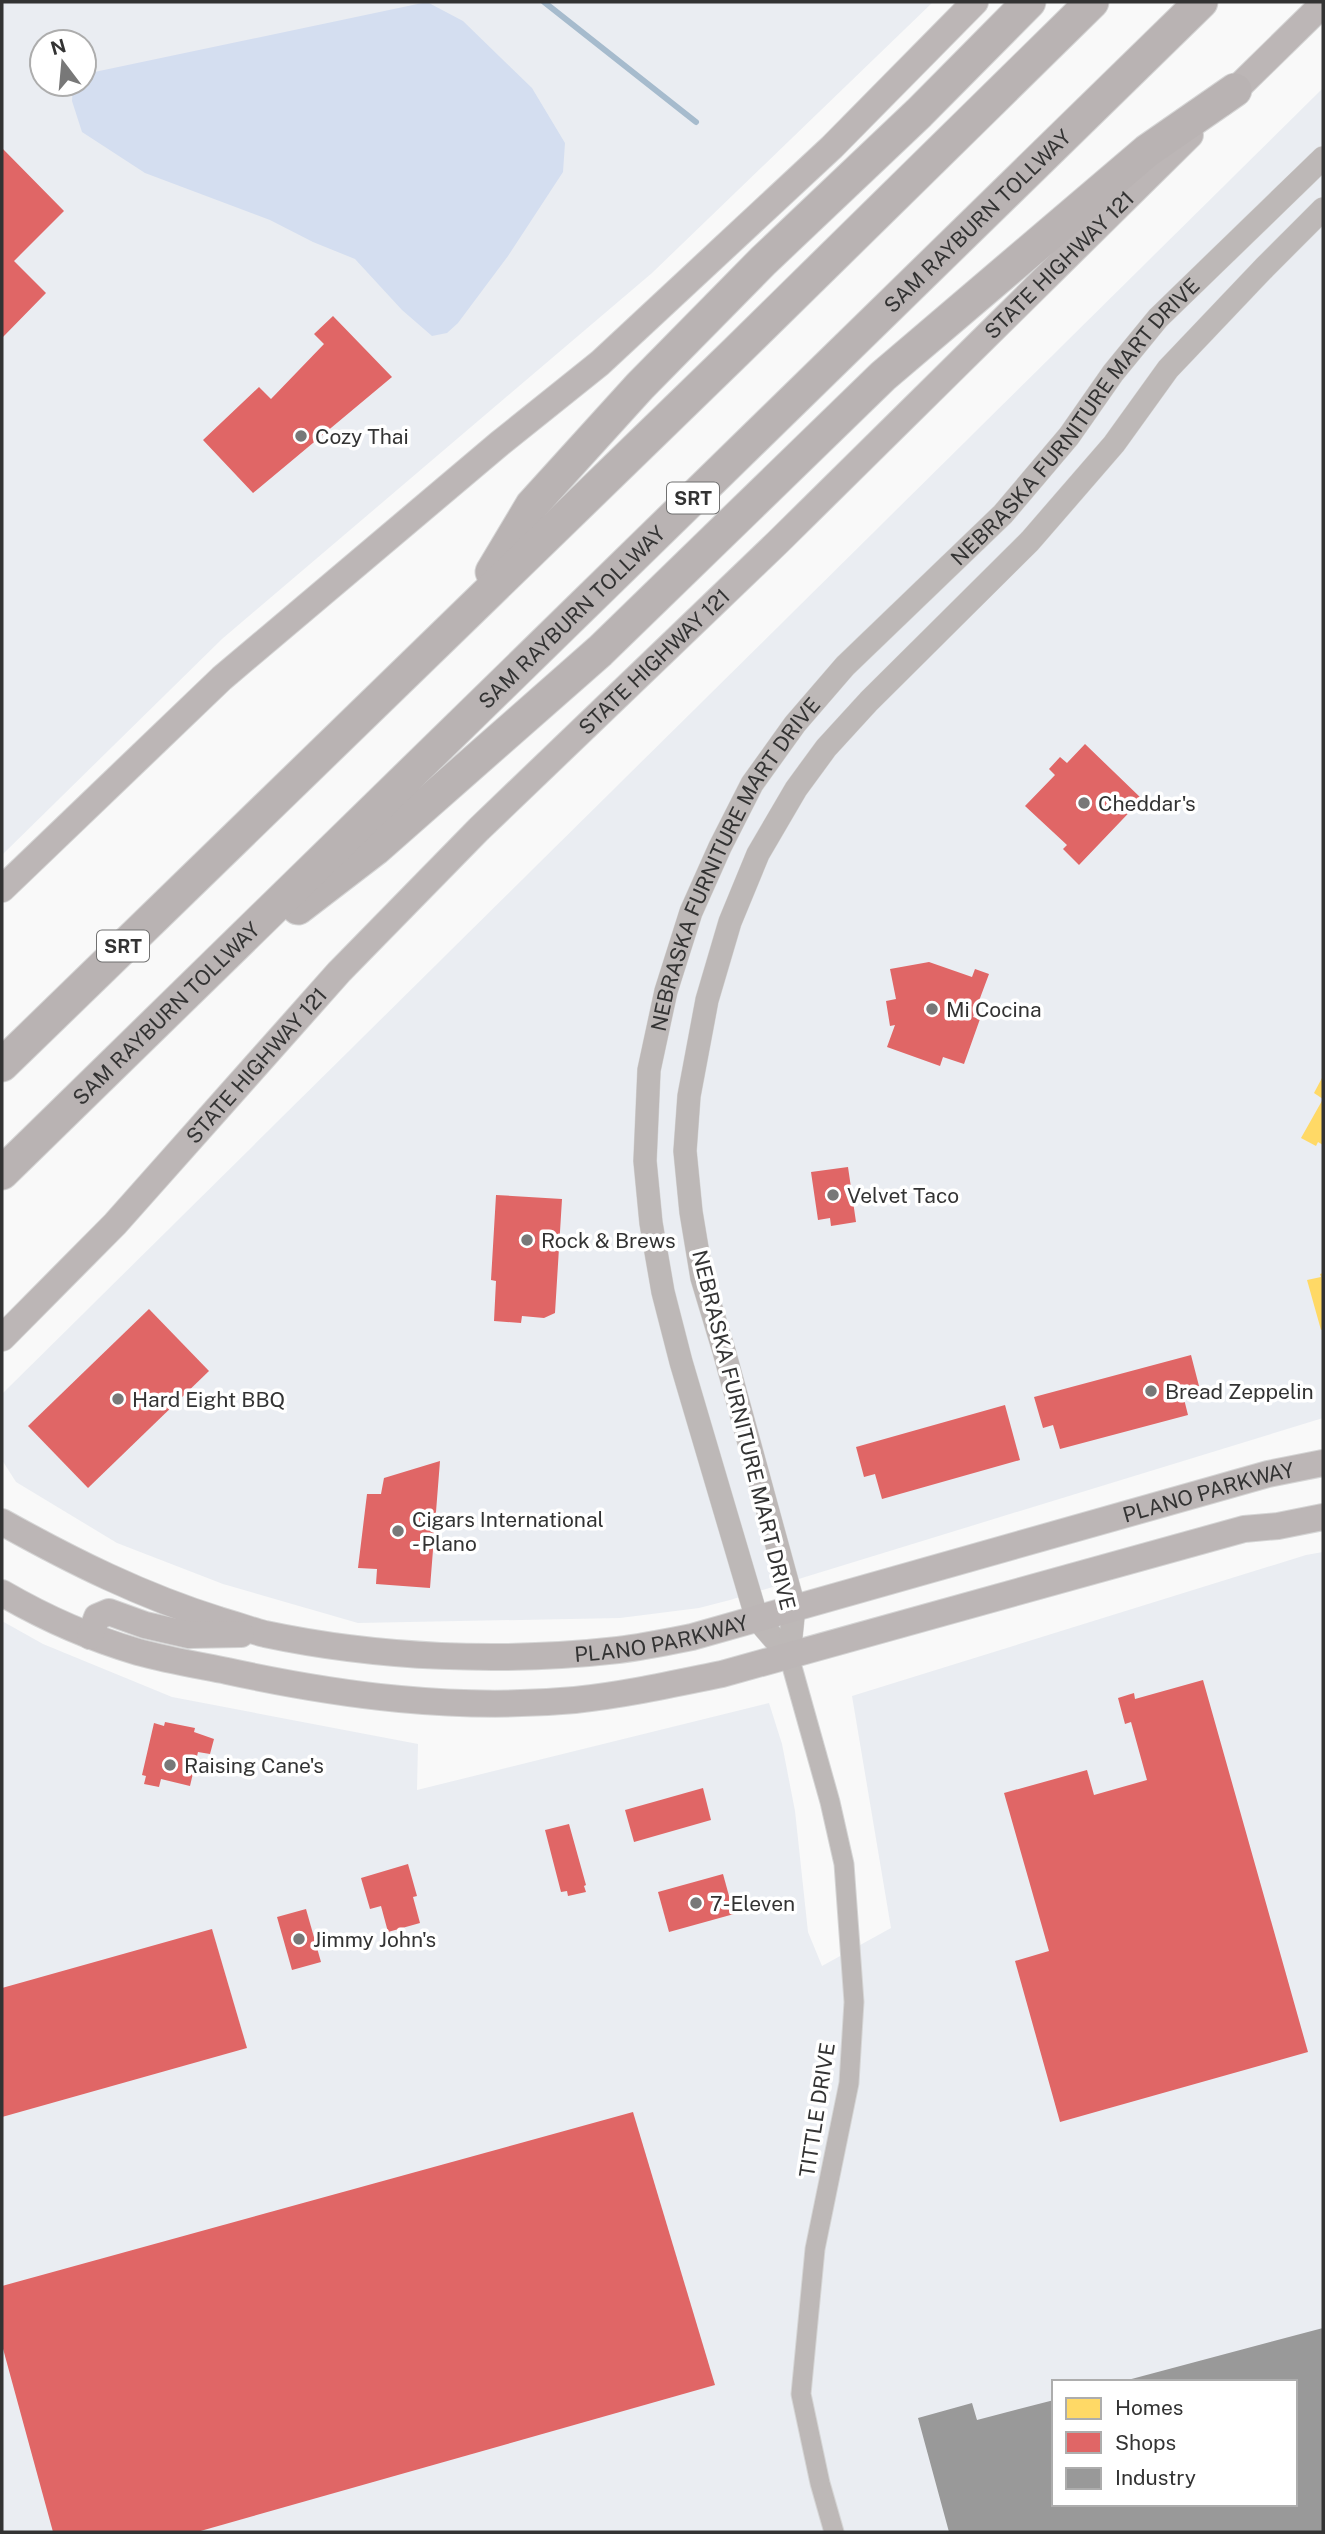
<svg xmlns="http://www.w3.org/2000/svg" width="1325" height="2534" viewBox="0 0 1325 2534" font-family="'Public Sans',sans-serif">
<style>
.built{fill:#eaedf2;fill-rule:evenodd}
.forest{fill:#d4def0}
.homes{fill:#ffd966}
.shops{fill:#e06666}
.industry{fill:#999}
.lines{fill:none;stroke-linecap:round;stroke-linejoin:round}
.stream{stroke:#a6bbcd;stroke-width:6}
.minor-casing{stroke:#d5d5d5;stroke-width:21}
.tertiary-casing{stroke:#d5d5d5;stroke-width:24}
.secondary-casing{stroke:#d5d5d5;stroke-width:28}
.motorway-casing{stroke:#d5d5d5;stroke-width:35}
.minor{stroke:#bdb8b7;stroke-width:19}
.tertiary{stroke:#bdb8b7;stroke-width:23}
.secondary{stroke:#bcb6b6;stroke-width:26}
.motorway{stroke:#b9b3b3;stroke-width:33}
.poi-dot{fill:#787878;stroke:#fff;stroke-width:2.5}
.labels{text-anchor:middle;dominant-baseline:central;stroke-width:7;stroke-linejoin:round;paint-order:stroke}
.shield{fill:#fff;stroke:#707070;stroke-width:2}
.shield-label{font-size:19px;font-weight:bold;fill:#333}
.street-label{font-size:21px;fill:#333;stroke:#fff}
.poi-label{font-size:21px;fill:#333;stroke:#fff;text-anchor:start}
</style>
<rect width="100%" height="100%" fill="#f9f9f9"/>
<g class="built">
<path d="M 2,2 L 933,2 L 652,273 L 222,639 L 2,855 ZM 42,42 L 84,42 L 84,84 L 42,84 Z"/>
<polygon points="1323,88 1323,1418 730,1600 699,1608 620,1618 358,1623 223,1584 117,1543 16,1482 2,1460 2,1394"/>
<path d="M 1323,1552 L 1323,2532 L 2,2532 L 2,1621 L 43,1644 L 172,1697 L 418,1744 L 417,1790 L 769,1703 L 782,1744 L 795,1811 L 808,1932 L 822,1966 L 891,1928 L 852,1696 L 1306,1555 ZM 1054,2382 L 1295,2382 L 1295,2504 L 1054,2504 Z"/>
</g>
<polygon class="forest" points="427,2 463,21 532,88 565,143 563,172 508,256 458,323 447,333 432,336 402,310 355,259 313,242 270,220 145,173 82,132 72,101 73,85 84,84 85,74"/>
<g class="homes">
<polygon points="1323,1076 1323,1145 1318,1142 1316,1146 1301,1138 1323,1099 1314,1093"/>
<polygon points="1323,1273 1323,1329 1321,1330 1307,1280 1321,1277 1320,1274"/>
</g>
<g class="shops">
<polygon points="2,148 64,211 14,261 46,293 2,338"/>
<polygon points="333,316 392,377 253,493 203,440 259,387 271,399 324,344 314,334"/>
<polygon points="1085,744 1142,799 1079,865 1063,849 1067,845 1025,806 1055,775 1049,769 1060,757 1067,763"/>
<polygon points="929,962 972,977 975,969 989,974 973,1017 980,1019 964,1064 943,1057 940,1066 887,1047 895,1025 890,1026 886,1001 896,999 890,969"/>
<polygon points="848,1167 856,1222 831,1226 830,1218 818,1220 811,1172"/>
<polygon points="496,1195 562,1199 555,1313 544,1318 522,1316 521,1323 494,1321 496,1281 491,1280"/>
<polygon points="149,1309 209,1371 88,1488 28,1426"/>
<polygon points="1191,1355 1199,1386 1182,1391 1188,1415 1060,1449 1053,1425 1043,1428 1034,1397"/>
<polygon points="1005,1405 1020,1460 882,1499 875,1474 864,1477 856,1447"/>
<polygon points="440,1461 430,1588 376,1584 377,1569 358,1568 367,1494 381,1494 384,1478"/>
<polygon points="1203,1680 1308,2052 1060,2122 1015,1961 1049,1951 1004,1793 1087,1770 1094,1795 1147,1780 1131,1722 1125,1724 1118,1698 1134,1693 1135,1699"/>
<polygon points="165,1722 195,1728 194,1732 214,1739 210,1754 198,1752 190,1786 161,1779 159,1787 144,1784 146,1776 142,1775 154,1723 164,1726"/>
<polygon points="703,1788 711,1820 634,1842 625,1810"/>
<polygon points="569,1824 586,1885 584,1886 586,1892 568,1896 567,1891 561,1892 545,1830"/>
<polygon points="408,1864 417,1896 413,1897 420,1923 388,1932 381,1906 370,1909 361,1878"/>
<polygon points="723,1874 734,1914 669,1932 658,1892"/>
<polygon points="306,1909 321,1962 292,1970 277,1917"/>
<polygon points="212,1929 247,2048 2,2117 2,1988"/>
<polygon points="633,2112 715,2385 197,2532 53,2532 2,2345 2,2286"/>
</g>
<polygon class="industry" points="1323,2328 1323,2532 949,2532 918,2418 972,2403 977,2420 1054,2400 1054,2504 1295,2504 1295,2382 1124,2381"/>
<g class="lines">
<polyline class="stream" points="544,2 696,122"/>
<g class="minor-casing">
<polyline id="minor" points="789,1656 830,1802 844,1864 854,2002 849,2083 815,2249 801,2394 820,2483 834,2532"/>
</g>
<g class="tertiary-casing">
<g id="tertiary">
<path id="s1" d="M 789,1656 L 757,1619 L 681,1362 L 663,1292 L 651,1223 L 645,1161 L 649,1070 L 666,991 L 691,912 L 720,847 L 752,784 L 795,724 L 845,666 L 1003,514 L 1069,436 L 1113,373 L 1158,318 L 1323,158"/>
<polyline points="789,1656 794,1607 724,1351 702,1278 691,1212 685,1151 689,1096 707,1000 730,922 758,854 796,789 826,748 869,701 1030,541 1114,444 1168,369 1265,267 1323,209"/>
</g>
</g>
<g class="secondary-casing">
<g id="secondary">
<polyline points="1222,103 1323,4"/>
<polyline points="2,889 222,678 499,444 600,363 832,147 975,2"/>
<path id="s2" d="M 2,1338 L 115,1224 L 339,972 L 479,829 L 778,542 L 1190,135"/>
<path id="s3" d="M 2,1522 C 72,1561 142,1596 219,1620 C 234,1624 249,1630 265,1634 C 378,1658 503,1663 618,1650 C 643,1647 667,1642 692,1637 L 1268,1474 L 1323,1463"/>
<path d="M 2,1593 C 45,1618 90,1638 138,1652 C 167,1660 197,1665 227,1671 C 342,1696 457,1711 575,1700 C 624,1695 673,1684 722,1674 L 1244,1529 L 1278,1526 L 1323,1517"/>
<polyline points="90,1636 97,1617 109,1612 145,1625 189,1635 241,1634"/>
</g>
</g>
<g class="motorway-casing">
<g id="motorway">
<polyline points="492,572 532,505 640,386 763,261 919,113 1029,2"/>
<polyline points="298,908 375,849 600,651 883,376 1147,151 1235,90"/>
<polyline points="2,1065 737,351 1092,2"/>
<path id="s4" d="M 2,1173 L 1201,2"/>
</g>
</g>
<use href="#minor" class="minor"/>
<use href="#tertiary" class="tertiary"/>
<use href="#secondary" class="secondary"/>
<use href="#motorway" class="motorway"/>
</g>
<g class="poi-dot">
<circle cx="301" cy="436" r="7"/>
<circle cx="1084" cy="803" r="7"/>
<circle cx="932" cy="1009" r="7"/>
<circle cx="833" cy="1195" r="7"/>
<circle cx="527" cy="1240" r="7"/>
<circle cx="1151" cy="1391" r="7"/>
<circle cx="118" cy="1399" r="7"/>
<circle cx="398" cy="1531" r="7"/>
<circle cx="170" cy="1765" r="7"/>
<circle cx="696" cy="1903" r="7"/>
<circle cx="299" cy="1939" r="7"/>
</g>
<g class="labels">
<g class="shield">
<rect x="667" y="482.5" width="52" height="31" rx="5"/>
<rect x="97" y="930.5" width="52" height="31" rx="5"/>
</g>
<g class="shield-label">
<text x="693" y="498">SRT</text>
<text x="123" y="946">SRT</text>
</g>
<g class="street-label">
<text stroke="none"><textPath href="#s4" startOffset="1363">SAM RAYBURN TOLLWAY</textPath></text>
<text stroke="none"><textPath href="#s2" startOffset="1507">STATE HIGHWAY 121</textPath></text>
<text stroke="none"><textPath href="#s1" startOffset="1405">NEBRASKA FURNITURE MART DRIVE</textPath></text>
<text stroke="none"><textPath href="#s4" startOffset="796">SAM RAYBURN TOLLWAY</textPath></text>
<text stroke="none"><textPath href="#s2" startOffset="940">STATE HIGHWAY 121</textPath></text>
<text stroke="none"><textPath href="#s1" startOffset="838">NEBRASKA FURNITURE MART DRIVE</textPath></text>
<text stroke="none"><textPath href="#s4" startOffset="229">SAM RAYBURN TOLLWAY</textPath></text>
<text stroke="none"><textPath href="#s2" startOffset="373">STATE HIGHWAY 121</textPath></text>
<text transform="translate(744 1430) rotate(76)">NEBRASKA FURNITURE MART DRIVE</text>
<text stroke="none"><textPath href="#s3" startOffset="1253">PLANO PARKWAY</textPath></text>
<text stroke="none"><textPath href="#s3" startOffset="686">PLANO PARKWAY</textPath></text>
<text transform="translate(817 2110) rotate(-81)">TITTLE DRIVE</text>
</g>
<g class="poi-label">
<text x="315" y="436">Cozy Thai</text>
<text x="1098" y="803">Cheddar's</text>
<text x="946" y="1009">Mi Cocina</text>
<text x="847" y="1195">Velvet Taco</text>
<text x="541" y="1240">Rock &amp; Brews</text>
<text x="1165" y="1391">Bread Zeppelin</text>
<text x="132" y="1399">Hard Eight BBQ</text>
<text x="412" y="1519">Cigars International<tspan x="412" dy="24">- Plano</tspan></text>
<text x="184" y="1765">Raising Cane's</text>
<text x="710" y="1903">7-Eleven</text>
<text x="313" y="1939">Jimmy John's</text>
</g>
</g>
<rect width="1325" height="2534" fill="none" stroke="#333333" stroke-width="7"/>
<rect x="1052" y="2380" width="245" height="126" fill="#ffffff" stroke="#adadad" stroke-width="2"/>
<rect x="1066" y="2398" width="35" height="21" fill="#ffd966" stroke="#adadad" stroke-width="2"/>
<text x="1115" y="2415" font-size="21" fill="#333333">Homes</text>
<rect x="1066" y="2432" width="35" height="21" fill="#e06666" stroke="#adadad" stroke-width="2"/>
<text x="1115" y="2450" font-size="21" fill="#333333">Shops</text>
<rect x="1066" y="2468" width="35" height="21" fill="#999999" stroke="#adadad" stroke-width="2"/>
<text x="1115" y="2485" font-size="21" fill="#333333">Industry</text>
<g transform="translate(63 63) rotate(344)"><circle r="33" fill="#ffffff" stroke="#adadad" stroke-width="2"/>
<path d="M0-5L12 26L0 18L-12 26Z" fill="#787878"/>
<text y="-10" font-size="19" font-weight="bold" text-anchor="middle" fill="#333333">N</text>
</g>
</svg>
